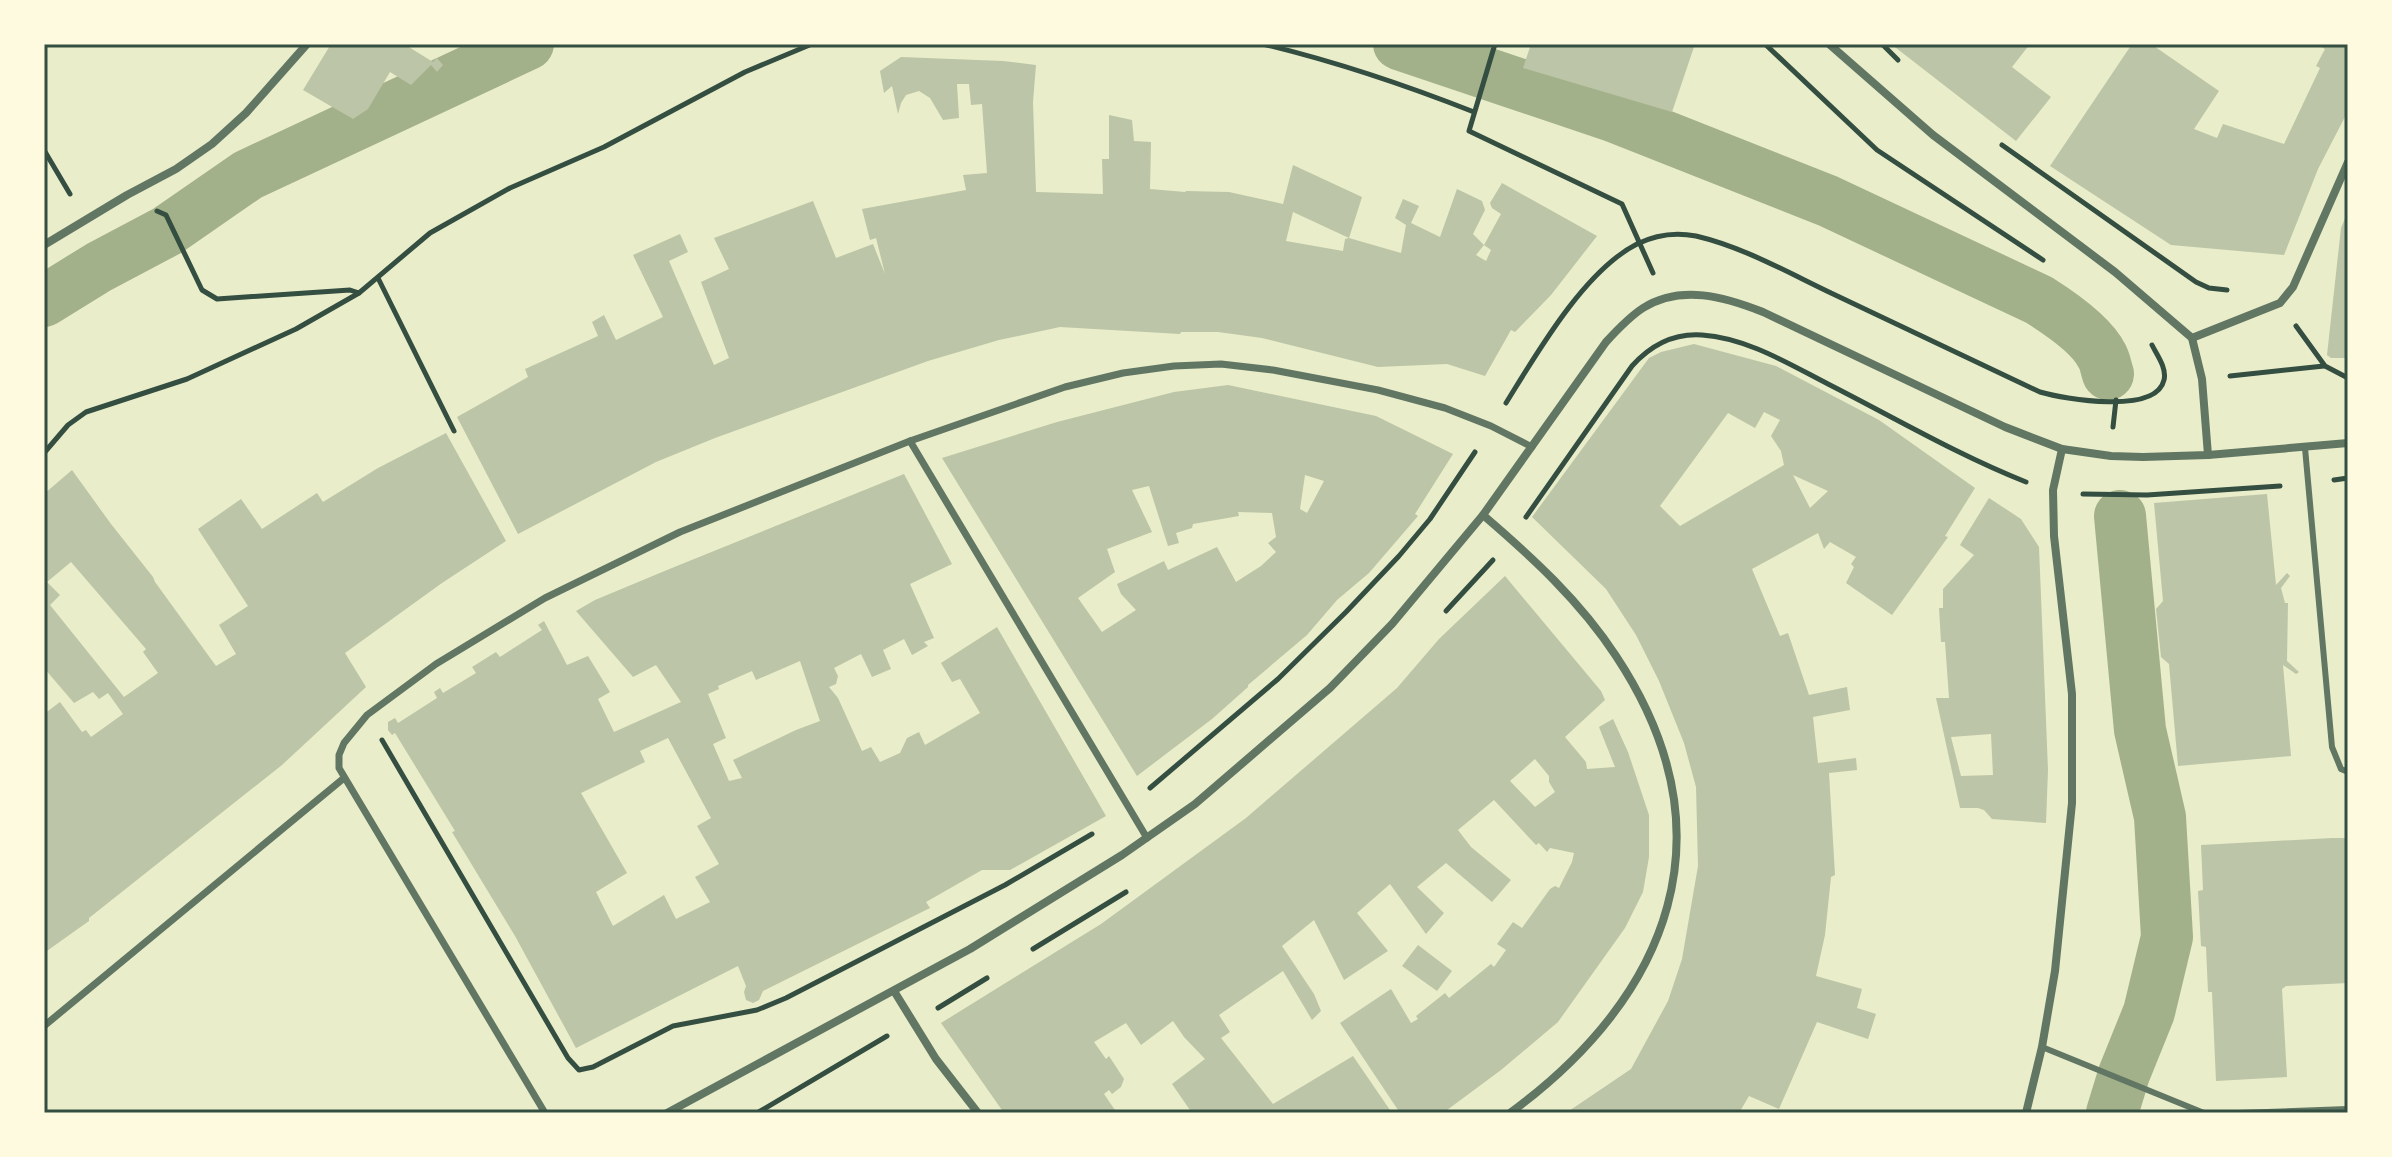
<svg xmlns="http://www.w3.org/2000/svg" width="2392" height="1157" viewBox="0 0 2392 1157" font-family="'Titillium Web',sans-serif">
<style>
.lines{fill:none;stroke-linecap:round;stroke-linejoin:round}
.canal{stroke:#a3b18a;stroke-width:52}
.building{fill:#bcc5a7;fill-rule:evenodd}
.path{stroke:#344e41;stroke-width:5}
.service{stroke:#617663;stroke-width:6}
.pedestrian{stroke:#617663;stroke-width:7}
.minor{stroke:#617663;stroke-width:8}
.neatline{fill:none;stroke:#344e41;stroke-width:3}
</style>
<rect width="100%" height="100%" fill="#e9edc9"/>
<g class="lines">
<g class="canal">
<path d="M 1399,44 L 1613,116 L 1828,201 L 2039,300 C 2058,312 2092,335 2102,356 C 2105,361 2106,368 2108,374"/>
<polyline points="44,301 99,267 167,231 248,175 528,44"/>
<polyline points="2112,1113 2124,1074 2149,1012 2167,937 2160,817 2140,730 2120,516"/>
</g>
</g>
<g class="building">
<polygon points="331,44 404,44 433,62 437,58 443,65 437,72 431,65 411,85 390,72 368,109 353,119 303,90"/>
<polygon points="1531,44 1695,44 1672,112 1523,68"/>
<polygon points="1891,44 2030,44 2012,67 2051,97 2016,141"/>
<polygon points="2132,44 2151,44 2219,91 2194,129 2217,138 2223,124 2284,144 2320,68 2316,66 2325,49 2316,44 2348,44 2348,111 2318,169 2284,255 2171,245 2050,166"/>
<path d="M 901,57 L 1003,61 L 1036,65 L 1033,102 L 1036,192 L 1103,194 L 1102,159 L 1109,159 L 1109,115 L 1132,120 L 1134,141 L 1151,142 L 1150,189 L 1185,192 L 1186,191 L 1229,192 L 1283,204 L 1293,165 L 1362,197 L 1349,238 L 1401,253 L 1406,225 L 1395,218 L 1403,199 L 1419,206 L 1411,223 L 1440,237 L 1457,189 L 1482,201 L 1485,210 L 1473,234 L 1484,245 L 1476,255 L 1486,261 L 1491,250 L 1484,245 L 1501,214 L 1492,208 L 1490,203 L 1502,183 L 1597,236 L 1551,295 L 1515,332 L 1511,330 L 1485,376 L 1447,364 L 1378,367 L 1262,338 L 1218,332 L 1181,332 L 1180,334 L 1060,327 L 999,340 L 928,361 L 715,438 L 656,462 L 518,534 L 457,417 L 528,377 L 525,369 L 598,336 L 592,322 L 604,315 L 616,340 L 663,317 L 633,255 L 680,234 L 688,252 L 669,261 L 714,365 L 729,358 L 701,282 L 729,269 L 714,238 L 813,201 L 836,258 L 873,244 L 885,274 L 876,238 L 870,240 L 862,209 L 966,190 L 963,175 L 987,173 L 982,104 L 971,105 L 969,84 L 957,84 L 959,118 L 943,120 L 930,98 L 919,91 L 906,95 L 901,103 L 898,114 L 892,86 L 884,93 L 880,71 ZM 1293,212 L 1349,238 L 1345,239 L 1343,251 L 1286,241 Z"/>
<polygon points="2348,211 2348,358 2331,358 2327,355 2341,228"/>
<path d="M 1694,344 L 1776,366 L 1879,420 L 1975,488 L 1945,536 L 1948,537 L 1892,615 L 1846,583 L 1854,567 L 1851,564 L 1856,557 L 1830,542 L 1824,549 L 1818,533 L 1752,569 L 1780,636 L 1788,633 L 1809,695 L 1847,687 L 1850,710 L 1813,717 L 1818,763 L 1856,758 L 1857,770 L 1829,773 L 1835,875 L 1831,877 L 1825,935 L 1816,976 L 1862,989 L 1857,1008 L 1876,1014 L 1868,1039 L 1817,1022 L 1779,1109 L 1749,1096 L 1739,1113 L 1566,1113 L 1631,1069 L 1668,1001 L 1682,959 L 1698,866 L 1696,787 L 1684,743 L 1659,681 L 1636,635 L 1606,589 L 1532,517 L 1649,358 L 1661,352 ZM 1764,412 L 1780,420 L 1771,436 L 1781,451 L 1784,465 L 1680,526 L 1660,506 L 1728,413 L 1755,428 ZM 1793,475 L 1828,491 L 1810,508 Z"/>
<path d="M 1228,385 L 1376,416 L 1453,454 L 1415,514 L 1418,516 L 1369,573 L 1337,600 L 1307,635 L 1248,685 L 1248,687 L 1212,719 L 1137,776 L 942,458 L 1057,422 L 1174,392 ZM 1305,475 L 1324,481 L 1307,513 L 1300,509 ZM 1149,486 L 1168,546 L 1179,543 L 1176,533 L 1192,528 L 1193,524 L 1239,516 L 1238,512 L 1272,513 L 1276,537 L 1268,543 L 1276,552 L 1261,566 L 1236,582 L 1217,547 L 1168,570 L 1164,561 L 1117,584 L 1121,594 L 1136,610 L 1102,632 L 1078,598 L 1115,572 L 1107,549 L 1152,532 L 1132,490 Z"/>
<path d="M 446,433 L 506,541 L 442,583 L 345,653 L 366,687 L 282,765 L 89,918 L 89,921 L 44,953 L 44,714 L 60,702 L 82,732 L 86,730 L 91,737 L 123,714 L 108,693 L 99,699 L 93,692 L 74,703 L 44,668 L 44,494 L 72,470 L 111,524 L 153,577 L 155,582 L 216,666 L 236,654 L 219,625 L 248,606 L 198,529 L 241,499 L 262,529 L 317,493 L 323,502 L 378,468 ZM 71,562 L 146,649 L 143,652 L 158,673 L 124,697 L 50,605 L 60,595 L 47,582 Z"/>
<path d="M 904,474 L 952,564 L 910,584 L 934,638 L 924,642 L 928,646 L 912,655 L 904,639 L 883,650 L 891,669 L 872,677 L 861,654 L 834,668 L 838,676 L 836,684 L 829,687 L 838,698 L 862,751 L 871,747 L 880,762 L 900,753 L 907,738 L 919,732 L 925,745 L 980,713 L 960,679 L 952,682 L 941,663 L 997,627 L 1106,816 L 1010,870 L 982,870 L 926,902 L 930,908 L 763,991 L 759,1000 L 753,1003 L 746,1000 L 744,992 L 746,986 L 738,966 L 576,1048 L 515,936 L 452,832 L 455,831 L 395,733 L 392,735 L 388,730 L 388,722 L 395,718 L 398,723 L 437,698 L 434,692 L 440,688 L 443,693 L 476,673 L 472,667 L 496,652 L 500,657 L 542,630 L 538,625 L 544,621 L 567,665 L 588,656 L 610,692 L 598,699 L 614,732 L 681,702 L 656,665 L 633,677 L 576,611 L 595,600 L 667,570 ZM 800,661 L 820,721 L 796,730 L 733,760 L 742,778 L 729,781 L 713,744 L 726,738 L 708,694 L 719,689 L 718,686 L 752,671 L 756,680 ZM 668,738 L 711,818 L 697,826 L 719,864 L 695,877 L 710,902 L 676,919 L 664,895 L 613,926 L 596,892 L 627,873 L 581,793 L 645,762 L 640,751 Z"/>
<polygon points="2267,494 2276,585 2287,573 2290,576 2281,588 2285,603 2288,603 2287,661 2299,672 2296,674 2283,665 2291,756 2178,766 2169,664 2161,657 2156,609 2163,601 2154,503"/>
<path d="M 1989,498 L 2021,519 L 2039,547 L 2048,770 L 2046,823 L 1992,819 L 1984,810 L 1978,808 L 1960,808 L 1936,698 L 1949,698 L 1945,642 L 1941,642 L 1939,608 L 1943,608 L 1943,589 L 1974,555 L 1960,545 ZM 1991,734 L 1993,775 L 1961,776 L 1951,737 Z"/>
<path d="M 1505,576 L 1601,691 L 1605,700 L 1565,737 L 1586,762 L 1587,769 L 1615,767 L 1599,727 L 1613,719 L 1628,752 L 1649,815 L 1649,857 L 1643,892 L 1625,928 L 1558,1022 L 1501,1070 L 1443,1113 L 1400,1113 L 1340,1023 L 1391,989 L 1411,1023 L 1418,1019 L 1416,1016 L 1445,993 L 1449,998 L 1491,964 L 1494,967 L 1506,950 L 1497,944 L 1513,922 L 1522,928 L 1550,889 L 1555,886 L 1559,888 L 1572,862 L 1574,853 L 1550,848 L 1547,852 L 1539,843 L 1536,845 L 1494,800 L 1458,830 L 1471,847 L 1511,880 L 1492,902 L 1446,863 L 1417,887 L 1444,913 L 1426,934 L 1390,884 L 1357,913 L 1388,951 L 1344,980 L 1314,920 L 1282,946 L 1314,994 L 1321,1011 L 1312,1020 L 1283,971 L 1219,1015 L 1230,1032 L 1221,1038 L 1273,1104 L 1353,1056 L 1392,1113 L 1192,1113 L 1172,1084 L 1205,1059 L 1184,1037 L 1173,1021 L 1141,1045 L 1126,1023 L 1094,1042 L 1106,1059 L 1109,1056 L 1124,1079 L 1121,1087 L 1112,1094 L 1109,1090 L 1104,1094 L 1117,1113 L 1004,1113 L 941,1023 L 1101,924 L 1246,818 L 1397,688 L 1439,639 ZM 1535,759 L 1549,776 L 1549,782 L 1555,792 L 1535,807 L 1510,781 Z"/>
<polygon points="2332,838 2348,838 2348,983 2286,986 2282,989 2287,1077 2216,1081 2212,992 2208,992 2206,947 2201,946 2198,891 2203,890 2201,845"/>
<polygon points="1418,945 1452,971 1437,991 1402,966"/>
</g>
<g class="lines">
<g class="path">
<path d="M 1263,44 C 1338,62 1403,84 1474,112"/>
<polyline points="1495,44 1469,131 1622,204 1653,273"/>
<polyline points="1765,44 1877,150 2043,260"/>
<polyline points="1882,44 1898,60"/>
<polyline points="2002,145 2196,282 2209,288 2227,290"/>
<polyline points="44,150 70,194"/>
<polyline points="157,211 166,215 202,290 217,299 350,290 359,293"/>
<polyline points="378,278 454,431"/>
<polyline points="2296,326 2325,366 2348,378"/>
<polyline points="2230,376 2324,366"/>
<path d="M 1506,403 C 1537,353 1584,271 1637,244 C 1655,235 1676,232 1696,236 C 1743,247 1787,272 1831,293 C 1901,326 1971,359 2040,392 C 2064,399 2156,415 2164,380 C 2167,368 2157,355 2152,345"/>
<polyline points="2113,427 2116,400"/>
<polyline points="44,453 68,425 86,412 187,379 296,329 359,293 430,233 510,188 604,147 745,72 812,44"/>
<polyline points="2334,480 2348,478"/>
<polyline points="2083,494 2147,495 2280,486"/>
<path d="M 1526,517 L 1632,366 C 1650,346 1674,333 1702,335 C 1747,338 1789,364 1828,384 C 1893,417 1958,455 2026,482"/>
<polyline points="1446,611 1493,560"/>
<polyline points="382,740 568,1058 579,1070 593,1067 673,1026 757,1010 786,998 1005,885 1092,834"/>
<polyline points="1150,788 1278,679 1346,612 1399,556 1430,519 1475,452"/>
<polyline points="1033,949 1126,892"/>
<polyline points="938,1008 987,978"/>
<polyline points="757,1113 887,1036"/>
</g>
<g class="service">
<polyline points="2305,448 2332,747 2341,769 2348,772"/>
<polyline points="2042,1047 2204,1113"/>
<polyline points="2239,1113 2348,1109"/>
</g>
<g class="pedestrian">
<polyline points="910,441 1147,838"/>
<polyline points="44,1026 344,778"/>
<polyline points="545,1113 339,768 339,755 344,743 367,715 436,664 545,598 680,532 910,441 1065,387 1123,373 1174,366 1221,364 1273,370 1378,390 1445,408 1491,426 1532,447"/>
</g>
<g class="minor">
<polyline points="1829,44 1933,135 2115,272 2192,338 2202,379 2208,455"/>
<polyline points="44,245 127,195 176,169 212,144 246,113 307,44"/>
<polyline points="2192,338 2280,303 2293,287 2348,162"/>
<path d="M 1483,515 C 1532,557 1580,601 1616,656 C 1733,833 1671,995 1510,1113"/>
<polyline points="894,991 936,1059 978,1113"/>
<path d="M 667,1113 L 970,949 L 1122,855 L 1195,804 L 1330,688 L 1392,624 L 1483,515 L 1606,342 C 1617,330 1629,317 1643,308 C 1681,284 1725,297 1763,312 L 2005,427 L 2062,449 L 2111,456 L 2143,457 L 2208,455 L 2348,443"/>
<polyline points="2026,1113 2042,1047 2055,971 2072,803 2072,694 2054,536 2053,490 2062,449"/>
</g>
</g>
<rect width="2392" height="1157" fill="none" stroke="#fefae0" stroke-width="92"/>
<rect x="46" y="46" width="2300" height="1065" class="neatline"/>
</svg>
